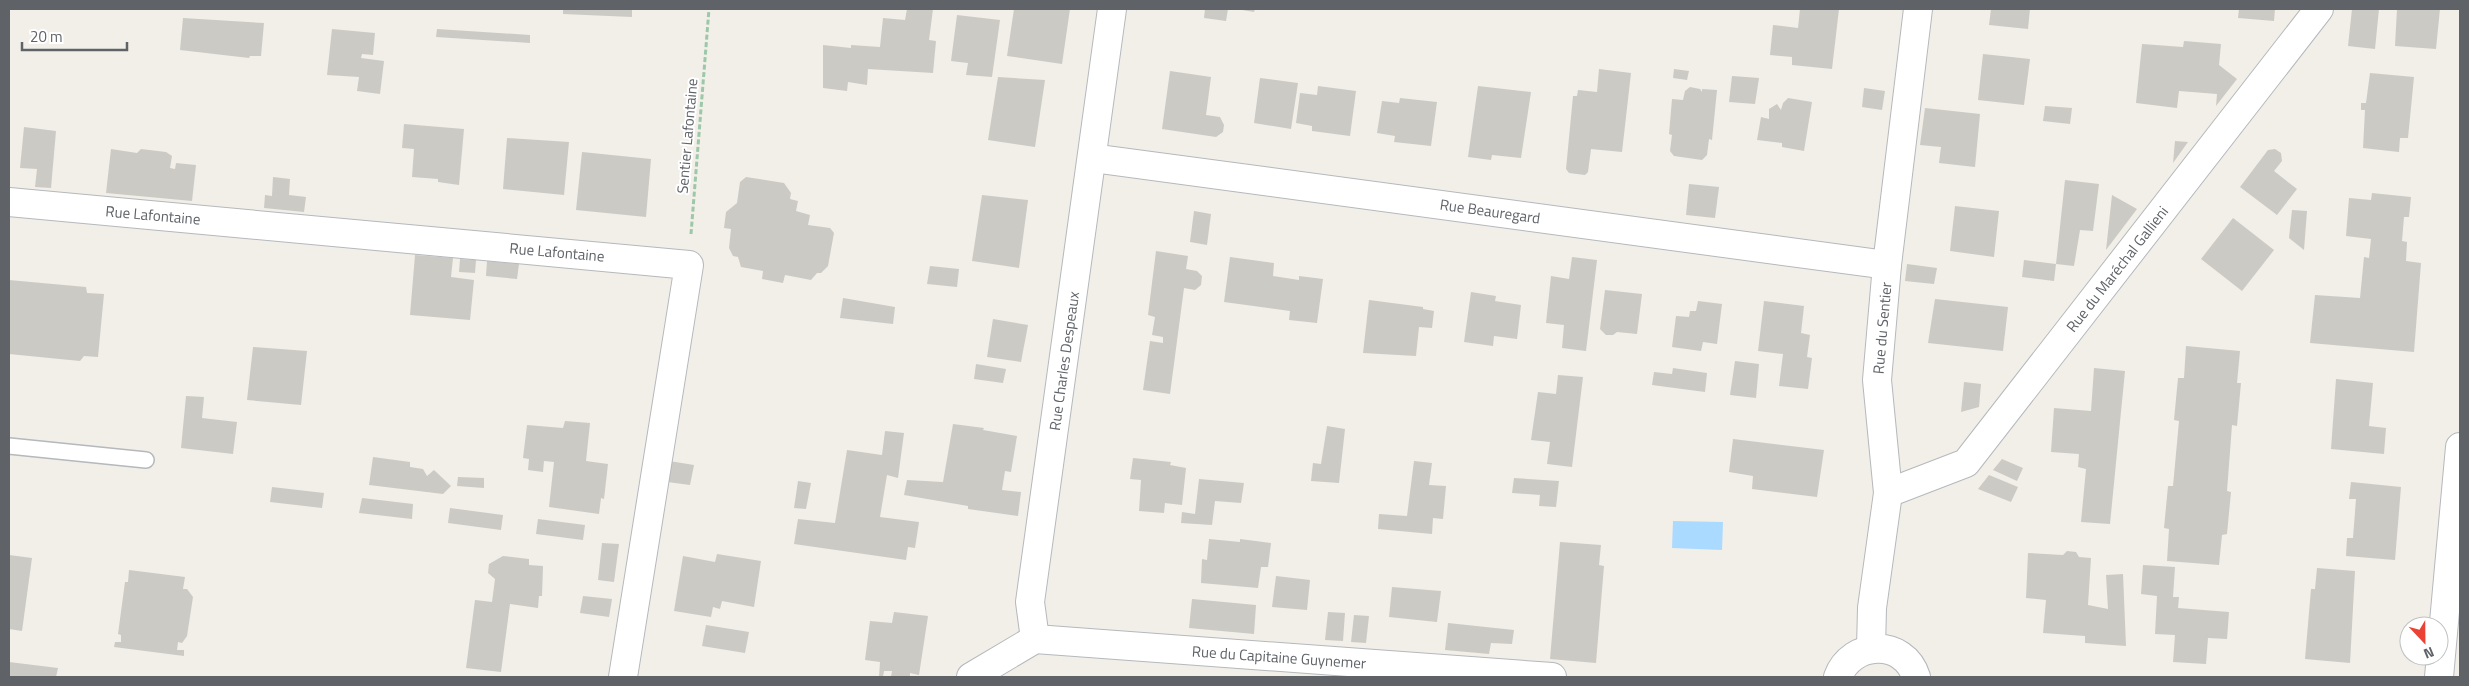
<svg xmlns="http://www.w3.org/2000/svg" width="2469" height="686" viewBox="0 0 2469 686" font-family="'Titillium Web',sans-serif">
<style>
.water{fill:#aadaff}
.building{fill:#cccac5}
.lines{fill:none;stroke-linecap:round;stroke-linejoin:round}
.lane-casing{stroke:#b5b8bc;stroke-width:18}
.street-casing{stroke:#b5b8bc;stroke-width:30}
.path{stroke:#9cc7a9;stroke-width:3;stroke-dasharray:5 2.5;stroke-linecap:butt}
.lane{stroke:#fff;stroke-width:15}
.street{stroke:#fff;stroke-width:28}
.labels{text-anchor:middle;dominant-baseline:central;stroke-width:4;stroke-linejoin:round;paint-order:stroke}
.street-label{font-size:15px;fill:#5f6368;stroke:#fff}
</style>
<rect width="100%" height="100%" fill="#f1efe8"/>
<polygon class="water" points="1673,521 1723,522 1722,550 1672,548"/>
<g class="building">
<polygon points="563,9 632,9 632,17 563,14"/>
<polygon points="907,9 933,9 929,40 936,41 933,73 868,69 867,85 848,82 847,91 823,88 823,45 851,48 851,45 880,47 883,18 905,20"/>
<polygon points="1014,9 1070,9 1062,64 1007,56"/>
<polygon points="1205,9 1228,9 1226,21 1204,18"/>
<polygon points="1236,9 1255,9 1254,12"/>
<polygon points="1800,9 1839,9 1832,69 1792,65 1792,57 1770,55 1773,25 1798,28"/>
<polygon points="1991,9 2030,9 2028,29 1989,25"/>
<polygon points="2239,9 2275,9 2274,21 2238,18"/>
<polygon points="2352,9 2379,9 2375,49 2348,46"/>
<polygon points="2397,9 2440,9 2436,49 2395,46"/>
<polygon points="957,15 1000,20 992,77 966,75 968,63 951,61"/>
<polygon points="183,18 264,23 261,56 250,56 249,58 180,50"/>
<polygon points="332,29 375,33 373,55 362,54 361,58 384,61 380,94 357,91 359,77 327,75"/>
<polygon points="437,29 530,35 530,43 436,37"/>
<polygon points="2184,41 2221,44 2219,65 2237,79 2216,106 2217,94 2179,91 2177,108 2136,103 2142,44 2183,47"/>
<polygon points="1983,54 2030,59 2024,105 1978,100"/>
<polygon points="1599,69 1631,73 1622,152 1591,149 1588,172 1585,175 1569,173 1566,169 1573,96 1577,96 1578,90 1597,92"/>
<polygon points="1674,69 1689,71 1687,80 1673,78"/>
<polygon points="1170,71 1211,77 1206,115 1220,117 1224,125 1223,132 1216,137 1162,129"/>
<polygon points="2370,73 2414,77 2408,138 2400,138 2399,152 2363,148 2365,110 2361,110 2361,103 2366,103"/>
<polygon points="1732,76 1759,78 1755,104 1729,102"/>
<polygon points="998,77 1045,80 1035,147 988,140"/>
<polygon points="1260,78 1298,83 1291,129 1254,123"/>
<polygon points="1318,86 1356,91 1350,136 1312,131 1312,126 1296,123 1300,93 1317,95"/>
<polygon points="1478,86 1531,92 1521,158 1492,155 1491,160 1468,157"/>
<polygon points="1690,87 1700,89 1702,92 1702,89 1717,90 1712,140 1709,139 1707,155 1702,160 1674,156 1670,151 1672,135 1669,134 1672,99 1683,100 1685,91"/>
<polygon points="1864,88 1885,91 1882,110 1862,107"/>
<polygon points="1400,98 1437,102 1431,146 1394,142 1395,136 1377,133 1382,101 1399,103"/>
<polygon points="1788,98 1812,102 1804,151 1782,147 1782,143 1757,140 1761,117 1769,119 1769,109 1777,104 1781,110 1783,103"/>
<polygon points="2045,106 2072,108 2070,124 2043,121"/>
<polygon points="1925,108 1980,114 1975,167 1939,163 1941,147 1920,145"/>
<polygon points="404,124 464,129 459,185 438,182 438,179 412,177 414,149 402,148"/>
<polygon points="24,127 56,131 51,188 35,187 37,169 20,168"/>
<polygon points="507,138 569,142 564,195 503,189"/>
<polygon points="2175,141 2188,142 2173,163"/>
<polygon points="111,149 137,153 141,149 166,152 172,156 170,168 175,169 176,163 196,165 192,201 106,193"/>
<polygon points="2275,149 2281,153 2282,161 2274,171 2297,189 2277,215 2240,187 2268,150"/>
<polygon points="582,152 651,159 646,217 576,210"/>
<polygon points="273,177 290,179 289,195 306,197 304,212 264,208 265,195 272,196"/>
<polygon points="746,177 784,183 791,193 790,199 798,201 796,211 810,215 808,225 830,228 834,233 828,266 821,273 817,273 811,280 785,275 783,283 762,279 763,271 741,267 738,257 733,256 729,248 731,229 724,228 726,212 737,203 740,182"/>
<polygon points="2065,180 2099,184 2093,231 2080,230 2074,266 2056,264"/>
<polygon points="1689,184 1719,187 1715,218 1686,215"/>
<polygon points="2372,193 2411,197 2409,217 2404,217 2402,241 2407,242 2406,261 2421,263 2414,352 2310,343 2315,295 2360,298 2364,257 2369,258 2371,239 2346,236 2349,198 2371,200"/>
<polygon points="982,195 1028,200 1019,268 972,261"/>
<polygon points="2112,195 2137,209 2106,250"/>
<polygon points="1955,206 1999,211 1994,257 1950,251"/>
<polygon points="2292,210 2307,211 2304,250 2289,238"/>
<polygon points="1194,211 1211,214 1207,245 1190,242"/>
<polygon points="2233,218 2274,250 2242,291 2201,259"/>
<polygon points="1156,251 1188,256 1186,269 1197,271 1202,276 1201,285 1195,290 1184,288 1170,394 1143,390 1150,341 1163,343 1163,337 1152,335 1155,317 1148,315"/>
<polygon points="415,255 453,258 451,277 474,280 470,320 410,315"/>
<polygon points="1230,257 1274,263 1273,276 1299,280 1299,276 1323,279 1317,323 1289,320 1290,311 1224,302"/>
<polygon points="1572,257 1597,260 1586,351 1562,348 1564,325 1546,323 1551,276 1569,279"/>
<polygon points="460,259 476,260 475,273 459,272"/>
<polygon points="2024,260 2056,264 2054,281 2022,277"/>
<polygon points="487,261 519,264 517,279 486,276"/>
<polygon points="1907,264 1937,268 1934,284 1905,281"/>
<polygon points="930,266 959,269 957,287 927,284"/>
<polygon points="9,280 86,287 87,293 104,294 98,357 84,356 80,361 9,354"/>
<polygon points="1605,290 1642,294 1637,334 1617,332 1613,335 1606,335 1600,329"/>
<polygon points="1471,292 1496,296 1495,301 1521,305 1517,339 1494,336 1493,346 1464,342"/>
<polygon points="843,298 895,307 893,324 840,318"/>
<polygon points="1935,299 2008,307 2003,351 1928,343"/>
<polygon points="1369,300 1423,307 1423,309 1434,311 1432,328 1419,327 1416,356 1363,353"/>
<polygon points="1698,301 1722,304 1717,344 1703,342 1701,351 1672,347 1676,316 1689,317 1690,311 1696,311"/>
<polygon points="1764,301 1804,306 1801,333 1810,335 1807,357 1812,358 1808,389 1779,386 1783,354 1758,351"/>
<polygon points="993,319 1028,325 1021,362 987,357"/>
<polygon points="2186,346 2240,351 2237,383 2241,383 2237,426 2232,425 2227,491 2231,492 2227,534 2222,535 2219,565 2167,561 2169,529 2164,528 2168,486 2173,486 2179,421 2174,420 2178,378 2184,378"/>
<polygon points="253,347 307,351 301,405 247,400"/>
<polygon points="1735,361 1759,364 1756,398 1730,395"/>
<polygon points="976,364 1006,369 1003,383 974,379"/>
<polygon points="1673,368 1707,373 1705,392 1652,385 1654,372 1672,374"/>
<polygon points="2094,368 2125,371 2110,524 2081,522 2086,469 2078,467 2079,454 2051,452 2054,408 2091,411"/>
<polygon points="1558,375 1583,377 1572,467 1547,464 1550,442 1531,440 1538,392 1556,394"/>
<polygon points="2336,379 2373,383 2369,426 2386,428 2384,454 2331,449"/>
<polygon points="1964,382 1981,384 1979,407 1961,412"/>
<polygon points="186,396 204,397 202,418 237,422 233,454 181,448"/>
<polygon points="565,421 590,423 586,461 608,464 604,499 601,498 599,514 549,507 554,462 544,461 543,472 528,470 529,459 523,458 527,425 563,428"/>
<polygon points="953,424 984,428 983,430 1017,436 1011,472 1005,471 1002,490 1021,492 1018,516 968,509 968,506 904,495 907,480 943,482"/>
<polygon points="1327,426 1345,429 1339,483 1311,481 1313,463 1321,464"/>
<polygon points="885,431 904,433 898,478 887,475 880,517 919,522 915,548 908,547 906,560 794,544 798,519 835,523 847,450 882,455"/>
<polygon points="1733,439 1824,450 1817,497 1752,489 1753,476 1729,472"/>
<polygon points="373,457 410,462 410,467 423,469 427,476 434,470 451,486 443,494 369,485"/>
<polygon points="1133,458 1171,462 1170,465 1186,468 1182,505 1165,503 1164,513 1139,511 1141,480 1130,479"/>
<polygon points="2002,459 2023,468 2017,481 1993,470"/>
<polygon points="663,460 694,465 690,485 660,481"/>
<polygon points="1414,461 1432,463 1429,485 1446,486 1443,519 1433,518 1432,534 1378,529 1379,514 1407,516"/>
<polygon points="1989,475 2018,487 2011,502 1978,489"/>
<polygon points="458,477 484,478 484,488 457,486"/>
<polygon points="1514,478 1559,481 1556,507 1539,506 1540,495 1512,493"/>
<polygon points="1199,479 1244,483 1241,503 1215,501 1212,525 1181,523 1182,512 1195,514"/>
<polygon points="798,481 811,483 806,509 794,508"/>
<polygon points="2351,482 2401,487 2395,560 2346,556 2347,538 2353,538 2356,499 2349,499"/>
<polygon points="272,487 324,493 322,508 270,502"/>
<polygon points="362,498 413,504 412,519 359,513"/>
<polygon points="450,508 503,515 501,530 448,523"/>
<polygon points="538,519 585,525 583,540 536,534"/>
<polygon points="1209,539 1240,542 1240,539 1271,543 1268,567 1261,567 1258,588 1201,583 1202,559 1207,560"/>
<polygon points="1560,542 1601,545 1599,565 1604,566 1596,663 1550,659"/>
<polygon points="602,543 619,544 614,582 598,580"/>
<polygon points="2067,551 2076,552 2079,557 2091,558 2088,605 2108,609 2106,575 2123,574 2126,646 2085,643 2085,636 2043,633 2046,600 2026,598 2028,553 2063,555"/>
<polygon points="717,554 761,561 754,607 722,601 720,609 713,607 711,617 674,611 683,556 715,562"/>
<polygon points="9,555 32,558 22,631 9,629"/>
<polygon points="503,556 529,559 529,565 543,566 542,596 539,596 538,608 510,604 501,672 466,668 475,600 492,602 495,579 488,573 489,564"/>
<polygon points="2143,565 2175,567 2173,597 2179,597 2178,608 2229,612 2227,639 2208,638 2206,664 2173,662 2175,635 2155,634 2157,596 2141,594"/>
<polygon points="2317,568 2355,571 2350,663 2305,659 2311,589 2315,589"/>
<polygon points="129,570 185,577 183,589 187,589 193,597 187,636 182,643 178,642 177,650 184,650 184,656 114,647 115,642 121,642 121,635 118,634 125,582 128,582"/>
<polygon points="1276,576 1310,580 1307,610 1272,607"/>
<polygon points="1392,587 1441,591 1437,622 1389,617"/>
<polygon points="583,596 612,599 609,617 580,613"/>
<polygon points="1192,599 1256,605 1254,634 1189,628"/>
<polygon points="894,612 928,616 919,675 910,673 910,677 891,677 892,671 884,671 883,677 879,677 880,662 865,660 870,621 892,623"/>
<polygon points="1328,612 1345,613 1343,641 1325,640"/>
<polygon points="1354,615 1369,616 1366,643 1351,642"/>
<polygon points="1448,623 1514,630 1512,644 1491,643 1489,654 1445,650"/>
<polygon points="706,625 749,632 745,653 702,646"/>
<polygon points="9,662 58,668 56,677 9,677"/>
</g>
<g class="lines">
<g class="lane-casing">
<polyline id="lane" points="9,446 146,460"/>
</g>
<g class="street-casing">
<g id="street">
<polyline points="1092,158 1887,265"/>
<polyline points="9,202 689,265 623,677"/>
<polyline points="1888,493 1966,463 2319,9"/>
<polyline points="1035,639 1552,677"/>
<polyline points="1871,648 1872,608 1888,493 1877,380 1887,265 1918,9"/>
<polyline points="971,677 1035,639 1030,602 1112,9"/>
<path d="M 1838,677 C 1851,641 1904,638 1916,677"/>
<polyline points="2439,677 2460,447"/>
</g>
</g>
<polyline class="path" points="691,234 709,9"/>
<use href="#lane" class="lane"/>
<use href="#street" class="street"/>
</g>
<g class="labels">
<g class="street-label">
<text transform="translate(687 136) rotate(-85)">Sentier Lafontaine</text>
<text transform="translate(1490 211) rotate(8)">Rue Beauregard</text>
<text transform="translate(153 215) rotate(5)">Rue Lafontaine</text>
<text transform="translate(557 252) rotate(5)">Rue Lafontaine</text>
<text transform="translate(2117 269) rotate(-52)">Rue du Maréchal Gallieni</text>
<text transform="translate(1882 328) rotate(-85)">Rue du Sentier</text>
<text transform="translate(1064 361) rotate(-82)">Rue Charles Despeaux</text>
<text transform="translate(1279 657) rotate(4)">Rue du Capitaine Guynemer</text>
</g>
</g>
<rect width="2469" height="686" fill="none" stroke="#5f6368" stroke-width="20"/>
<g transform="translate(2424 641) rotate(158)"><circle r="24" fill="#ffffff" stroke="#bfc1c3"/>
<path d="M0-4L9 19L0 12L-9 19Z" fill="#ea4335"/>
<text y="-8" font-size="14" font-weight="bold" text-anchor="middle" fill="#5f6368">N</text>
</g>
<path d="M22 42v8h105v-8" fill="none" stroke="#5f6368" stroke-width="2.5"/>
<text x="30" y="42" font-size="15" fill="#5f6368" stroke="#ffffff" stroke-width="4" paint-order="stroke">20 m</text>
</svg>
